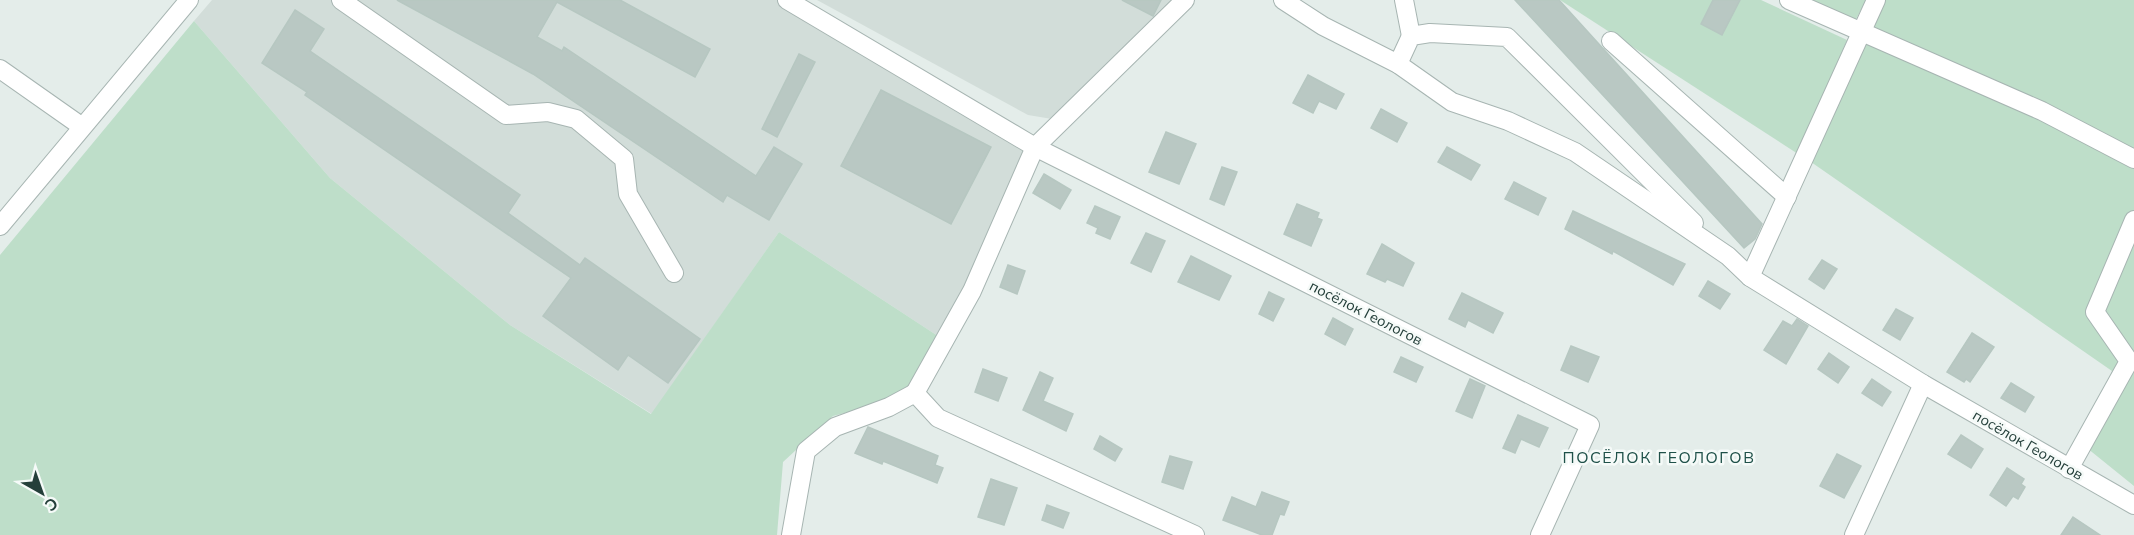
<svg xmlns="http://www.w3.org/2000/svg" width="2134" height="535" viewBox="0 0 2134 535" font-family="'Nunito Sans',sans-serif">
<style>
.built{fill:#d2ddd9}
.green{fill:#bedec9}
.building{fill:#b9c8c3;stroke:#b6c7c1;stroke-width:1.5}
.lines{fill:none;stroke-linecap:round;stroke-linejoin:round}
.minor-casing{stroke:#a7b5b2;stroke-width:20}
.minor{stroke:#fff;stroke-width:18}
.labels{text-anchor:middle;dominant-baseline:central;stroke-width:5;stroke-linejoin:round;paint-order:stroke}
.street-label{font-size:15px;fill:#243f3a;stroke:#f5faf8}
.neighbourhood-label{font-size:16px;letter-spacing:1.5px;fill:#1f5149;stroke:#f5faf8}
</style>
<rect width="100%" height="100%" fill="#e4edea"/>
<g class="built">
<polygon points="212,0 790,0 1037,152 944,340 779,232 652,414 510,325 330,178 194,21"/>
<polygon points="817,0 1176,0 1052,119 1028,115"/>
</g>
<g class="green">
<polygon points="1560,0 1761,0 1847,40 1798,154"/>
<polygon points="1809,0 1866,0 1855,21"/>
<polygon points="1885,0 2134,0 2134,486 2082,444 2112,371 1811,162"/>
<polygon points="194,21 330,178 510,325 651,414 779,232 944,340 902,398 833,416 783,462 777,535 0,535 0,255"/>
</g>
<g class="building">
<polygon points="397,0 620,0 710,49 695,77 557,2 537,37 562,51 564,47 756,176 774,147 802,164 769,220 727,195 723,202 533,74"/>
<polygon points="1122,0 1161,0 1153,16"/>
<polygon points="1515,0 1559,0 1762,224 1755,239 1744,248"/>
<polygon points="1713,0 1740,0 1722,35 1701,24"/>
<polygon points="295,10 324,29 310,51 520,195 508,213 580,265 585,258 700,339 668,383 628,355 618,370 543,316 571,278 305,95 307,92 262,63"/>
<polygon points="799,54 815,62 777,137 762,129"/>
<polygon points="1308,75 1344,94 1336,109 1319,101 1313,113 1293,103"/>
<polygon points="881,90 991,147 951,224 841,166"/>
<polygon points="1381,109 1407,123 1397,142 1371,128"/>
<polygon points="1166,132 1196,144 1179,184 1149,172"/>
<polygon points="1447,147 1480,165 1471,180 1438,162"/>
<polygon points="1222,167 1237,172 1224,205 1210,199"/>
<polygon points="1044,174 1071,190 1060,209 1033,193"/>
<polygon points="1514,182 1546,198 1538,215 1505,199"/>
<polygon points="1297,204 1319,213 1317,218 1322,220 1311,246 1284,234"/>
<polygon points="1095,206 1120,217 1110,239 1096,233 1098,228 1087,223"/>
<polygon points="1573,211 1685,264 1673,285 1613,251 1612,254 1565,229"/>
<polygon points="1146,233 1165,241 1151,272 1131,263"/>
<polygon points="1382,244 1414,263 1403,286 1387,279 1385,282 1367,274"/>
<polygon points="1191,256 1231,276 1219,300 1178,282"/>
<polygon points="1822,260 1837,269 1824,289 1809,279"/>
<polygon points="1008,265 1025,271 1017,294 1000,287"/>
<polygon points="1708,281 1730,294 1720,309 1699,296"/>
<polygon points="1269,292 1284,299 1273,321 1259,314"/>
<polygon points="1462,293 1503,313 1493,333 1468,320 1465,327 1449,319"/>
<polygon points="1896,309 1913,318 1900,340 1883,330"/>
<polygon points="1333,318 1353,329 1345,345 1325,334"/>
<polygon points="1797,319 1808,326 1786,364 1764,350 1783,321 1792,326"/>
<polygon points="1972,333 1994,347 1970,382 1966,379 1964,382 1947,372"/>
<polygon points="1571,346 1599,357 1588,382 1561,370"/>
<polygon points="1829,353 1849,367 1838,383 1818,369"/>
<polygon points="1401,357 1423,367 1416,382 1394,372"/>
<polygon points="983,369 1007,378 998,401 975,392"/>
<polygon points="1040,372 1053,378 1043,401 1073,414 1066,431 1023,410"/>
<polygon points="1470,379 1485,386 1472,418 1456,411"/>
<polygon points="1872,379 1891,392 1882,406 1862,393"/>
<polygon points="2011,383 2034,397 2025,412 2001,398"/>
<polygon points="1518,415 1548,428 1539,447 1521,439 1515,453 1503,448"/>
<polygon points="868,427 938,456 935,465 943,468 937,483 883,461 882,464 855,453"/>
<polygon points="1961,435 1983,449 1971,468 1948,454"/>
<polygon points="1100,436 1122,449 1115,461 1094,449"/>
<polygon points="1837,454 1861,466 1844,498 1820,486"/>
<polygon points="1170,456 1192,462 1183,489 1162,482"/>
<polygon points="2007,468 2024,479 2021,484 2025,487 2018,499 2013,496 2006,506 1990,495"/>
<polygon points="991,479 1017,488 1004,525 978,517"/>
<polygon points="1262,492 1289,502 1284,515 1280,514 1272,535 1262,535 1223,520 1232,497 1256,507"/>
<polygon points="1047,505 1069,513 1063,528 1042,520"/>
<polygon points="2073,517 2100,535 2061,535"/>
</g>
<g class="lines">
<g class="minor-casing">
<g id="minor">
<polyline points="341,0 506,115 548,112 576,119 624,159 628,194 674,273"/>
<polyline points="787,0 1035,147 1590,425 1540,535"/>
<polyline points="1185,0 1035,147 972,291 915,393 938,418 1195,535"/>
<polyline points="1283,0 1323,26 1398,64 1452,102 1508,121 1575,152 1728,256 1750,277 1923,384 2134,505"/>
<polyline points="1404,0 1411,36"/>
<polyline points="1789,0 2042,111 2134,159"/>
<polyline points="1611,41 1787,197"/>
<polyline points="1398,64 1411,36 1430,33 1507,37 1694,223"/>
<polyline points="0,69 81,126"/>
<polyline points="0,226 189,0"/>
<polyline points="1750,277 1876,0"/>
<polyline points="2069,469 2129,361 2095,312 2134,220"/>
<polyline points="791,535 806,451 835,427 889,407 915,393"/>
<polyline points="1854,535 1923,384"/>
</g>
</g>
<use href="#minor" class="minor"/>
</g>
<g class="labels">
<g class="street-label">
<text transform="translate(1366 313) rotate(27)">посёлок Геологов</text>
<text transform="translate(2028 445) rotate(30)">посёлок Геологов</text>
</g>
<g class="neighbourhood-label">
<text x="1659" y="458">ПОСЁЛОК ГЕОЛОГОВ</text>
</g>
</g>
<g transform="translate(42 493) rotate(140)" stroke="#f5faf8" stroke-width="4.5" paint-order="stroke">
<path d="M0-4.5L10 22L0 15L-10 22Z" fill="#243f3a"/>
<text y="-9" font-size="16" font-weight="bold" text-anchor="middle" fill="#243f3a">С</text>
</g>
</svg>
